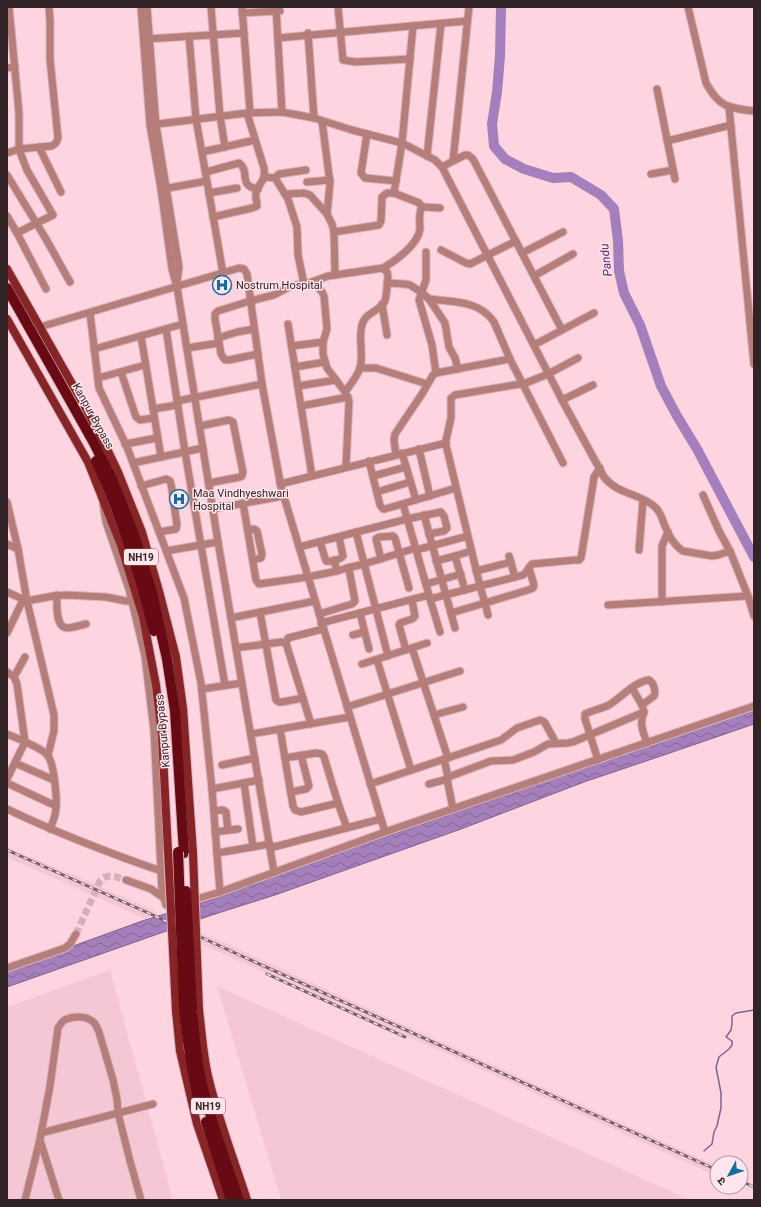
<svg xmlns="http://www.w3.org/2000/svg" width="761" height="1207" viewBox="0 0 761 1207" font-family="Roboto,'Noto Sans Devanagari',sans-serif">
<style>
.built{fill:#f5c6d3}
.water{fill:url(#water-waves);stroke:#82638f}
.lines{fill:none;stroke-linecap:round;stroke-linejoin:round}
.stream{stroke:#82638f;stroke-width:1.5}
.river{stroke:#a47fbc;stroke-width:10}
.minor-tunnel{stroke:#d4b1ba;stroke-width:7;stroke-dasharray:7 3.5;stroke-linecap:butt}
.minor-casing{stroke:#d8b4be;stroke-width:9}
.major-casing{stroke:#d8b4be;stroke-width:10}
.highway-casing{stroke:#d8b4be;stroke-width:12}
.minor{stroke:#b67e7b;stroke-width:7}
.major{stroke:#872428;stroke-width:8}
.highway{stroke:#680a14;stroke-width:10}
.rail-casing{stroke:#786066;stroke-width:3}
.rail{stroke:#ffe6ed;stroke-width:1.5;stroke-dasharray:4.5;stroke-linecap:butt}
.major-bridge-casing{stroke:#d8b4be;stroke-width:10;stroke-linecap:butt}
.highway-bridge-casing{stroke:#d8b4be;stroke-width:12;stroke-linecap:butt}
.major-bridge{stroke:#872428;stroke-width:8}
.highway-bridge{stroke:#680a14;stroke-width:10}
.labels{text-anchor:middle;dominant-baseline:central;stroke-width:3;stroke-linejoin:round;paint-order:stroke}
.shield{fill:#ffe6ed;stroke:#705e62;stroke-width:1}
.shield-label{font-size:10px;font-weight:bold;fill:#322327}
.poi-label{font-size:11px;fill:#322327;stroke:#ffe6ed;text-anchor:start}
.street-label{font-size:11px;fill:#322327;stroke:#ffe6ed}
.water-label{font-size:12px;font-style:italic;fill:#56266f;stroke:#ffe6ed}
</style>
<defs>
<pattern id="water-waves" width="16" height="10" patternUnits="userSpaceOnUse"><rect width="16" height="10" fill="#a47fbc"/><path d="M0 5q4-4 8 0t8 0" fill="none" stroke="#866899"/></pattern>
</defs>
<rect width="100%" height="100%" fill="#fdd4df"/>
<g class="built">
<polygon points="7,847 92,883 157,912 146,919 7,857"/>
<polygon points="186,928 225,943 402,1024 717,1166 717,1176 510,1082 183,936"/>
<polygon points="110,970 173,1200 7,1200 7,1007"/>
<polygon points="217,986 690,1200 281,1200"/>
</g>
<polygon class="water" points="754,709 754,724 664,755 584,782 461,829 275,895 212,915 7,987 7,970 142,921 214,899 356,847"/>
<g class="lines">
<polyline class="stream" points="704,1151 712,1144 714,1132 717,1126 721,1108 721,1093 716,1067 719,1057 729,1049 732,1045 732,1041 726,1037 731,1030 732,1024 732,1016 736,1013 754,1010"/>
<polyline class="river" points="501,7 500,56 497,92 492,124 494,146 505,159 524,169 553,178 571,177 601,195 614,209 618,241 619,271 624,293 640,325 661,386 677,416 697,449 754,557"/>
<path class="minor-tunnel" d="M 76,934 L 100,881 C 107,873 117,877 126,880"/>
<g class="minor-casing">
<g id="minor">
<polyline points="9,7 19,113 19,149 27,170 53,215 17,233"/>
<polyline points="141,7 150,125 161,189 172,269 177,287 218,542 274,872"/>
<polyline points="147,7 156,125 179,267 177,282"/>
<polyline points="211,7 220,116 225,147"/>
<polyline points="242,7 250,112"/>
<polyline points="276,7 282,112"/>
<polyline points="338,7 343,60 356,62 410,59"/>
<path d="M 688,7 L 706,83 C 719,107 728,108 754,111"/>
<polyline points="242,13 280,11"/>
<polyline points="308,33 314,118"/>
<polyline points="189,36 196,119 223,273"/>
<polyline points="278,38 467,21"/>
<polyline points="146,39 244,33"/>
<polyline points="7,68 15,67"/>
<polyline points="657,89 675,179"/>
<polyline points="729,107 754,364"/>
<polyline points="322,121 330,183 327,214 332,224 334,232 335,275"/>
<path d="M 150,125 L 247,113 L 282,112 L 314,118 L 352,130 L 402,143 L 435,160 L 442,167 L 562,400 L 604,477 C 618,495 640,493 655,507 C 661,512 662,519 665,526 C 668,535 675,546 683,551 L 712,556 L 718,555 L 730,551 L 748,596 L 754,616"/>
<polyline points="367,134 361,173 365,178 396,181"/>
<polyline points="667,141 731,125"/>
<polyline points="39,147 61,192"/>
<polyline points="202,152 255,140"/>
<polyline points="7,153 19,149 52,146 56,143 58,138 50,59 50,21 49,7"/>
<polyline points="427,156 441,24"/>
<polyline points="453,161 465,155 468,155 473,159 562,330"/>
<polyline points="442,167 453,161 469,7"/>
<path d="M 206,172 L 239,163 C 251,171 237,186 258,189"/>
<polyline points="651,174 673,170"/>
<polyline points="7,175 46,239 70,282"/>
<polyline points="264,177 275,178 288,199 297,227 298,255 304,284"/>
<polyline points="275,178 279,174 306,170"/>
<polyline points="307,182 330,180"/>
<polyline points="163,189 207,181"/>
<polyline points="209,193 237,188"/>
<polyline points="394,193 402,143 413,26"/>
<polyline points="285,194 304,193 310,195 327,214"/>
<polyline points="7,216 17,233 46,289"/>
<path d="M 213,217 L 252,208 L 257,206 C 257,201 255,197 256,193 C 259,181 266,183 264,168 L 247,113"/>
<polyline points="334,232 379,225 381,221 382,197 387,193 394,193 417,202 419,203 422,207"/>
<polyline points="441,250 466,263 470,264 516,241"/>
<polyline points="426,252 426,280 419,300 432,345 436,373"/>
<polyline points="522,253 563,232"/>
<path d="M 383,268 C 395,261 418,245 420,229 C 420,222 418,214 422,207 L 424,207 L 440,208"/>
<polyline points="534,276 573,254"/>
<path d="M 309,283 L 328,276 L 383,268 L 387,272 L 388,276 C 387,284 387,294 385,301 C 381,311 365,312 362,325 C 358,339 364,355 360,368 C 357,377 350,385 345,392"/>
<polyline points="387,283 405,284 410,285 421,292 429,299 445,323 449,347 455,358 458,369"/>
<path d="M 429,299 C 453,302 479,300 494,322 L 510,359"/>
<polyline points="382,304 387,335"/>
<polyline points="90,313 99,388 127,447 184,598 201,683 212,789 220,892"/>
<polyline points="288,324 312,476"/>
<polyline points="40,327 239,268 244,269 247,274 262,384 281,487 385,832"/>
<polyline points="166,329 185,452 225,685"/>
<polyline points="141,336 161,457"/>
<polyline points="218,338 237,332 254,329"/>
<polyline points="534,345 594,313"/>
<polyline points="292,346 323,342"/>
<polyline points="187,348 219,343"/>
<polyline points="94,349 183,324"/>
<polyline points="258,354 229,360 225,360 221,354 215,319 215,314 218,311 250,301 274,295 291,286 309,283 317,286 322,292 324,296 327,329 323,342 323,354 327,368 345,392 349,401 346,467"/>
<path d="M 578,358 L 548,374 L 526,383 L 455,395 L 451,398 L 451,418 L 446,440 L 446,445 L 480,586 L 523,575 C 528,572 528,567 532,564 L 575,560 L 579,560 L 581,558 L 593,484 L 594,477 L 600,468"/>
<polyline points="295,367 325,362"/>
<polyline points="360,368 376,368 427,384"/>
<polyline points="121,372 136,417 140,420 154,418"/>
<polyline points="98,378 145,365"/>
<polyline points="298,386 336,380"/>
<polyline points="562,400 593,385"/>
<polyline points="177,401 262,384"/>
<polyline points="301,406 348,397"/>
<polyline points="153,409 178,405"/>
<polyline points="200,426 229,420 233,422 243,472 242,476 240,477 209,483"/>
<polyline points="125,444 157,438"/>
<polyline points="419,449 430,496"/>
<polyline points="402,453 416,500"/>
<polyline points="396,455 394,440 395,434 422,394 433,375 436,373 510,359 563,463"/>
<polyline points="369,461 380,505 383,509 385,509 456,488"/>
<polyline points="133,463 203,448"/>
<polyline points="373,476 406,467"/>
<polyline points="280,484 446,443"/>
<polyline points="141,486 166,479 170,481 171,484 177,525 176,529 159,532"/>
<polyline points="377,492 410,482"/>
<polyline points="703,495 719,531 730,551"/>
<polyline points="7,502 18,549 27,601 54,715 54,731 48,755"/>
<polyline points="243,503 256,580 259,584 308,577 337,571"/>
<polyline points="103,504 106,522 129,589 145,656 154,731 162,891 166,905 170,907 174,906"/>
<polyline points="403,504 429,595"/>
<polyline points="213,509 283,496"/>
<polyline points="424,515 455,628"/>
<polyline points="248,530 254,529 257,531 262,554 261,558 253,560"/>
<polyline points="356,532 388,656"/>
<path d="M 320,542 L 326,561 C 331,562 340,560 343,556 L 339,537"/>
<polyline points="7,544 18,549"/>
<polyline points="299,547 407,519 441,512 444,516 447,528 444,531 429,534"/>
<polyline points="416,550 468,536"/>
<polyline points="639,550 643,500"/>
<polyline points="166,551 218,542"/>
<polyline points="455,556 471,551"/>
<polyline points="509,556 515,577"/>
<polyline points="381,559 376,539 379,537 393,536 395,538 409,588"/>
<polyline points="436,561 455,556 465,590"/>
<polyline points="347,568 364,564 416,548"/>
<polyline points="476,571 511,562"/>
<polyline points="426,584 461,574"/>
<polyline points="7,592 27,601 53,596 66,595 106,597 126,601 132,601"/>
<path d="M 57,595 C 57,604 55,627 67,628 C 73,628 81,625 86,624"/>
<polyline points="430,599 440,632"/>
<polyline points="662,602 662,546 668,532"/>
<polyline points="608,605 748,596"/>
<polyline points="260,612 276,700 279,702 282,702 303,698"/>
<polyline points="360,613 369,649"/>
<polyline points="451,613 485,603 488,615"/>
<polyline points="319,614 352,604 355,601 349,569 347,568 337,571 334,560"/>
<polyline points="231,618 315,601"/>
<polyline points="321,623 429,595 430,599 480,586 485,603 528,590 533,588 534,585 529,568"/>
<polyline points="7,633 23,600"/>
<polyline points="353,635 364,632"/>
<polyline points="286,643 288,638 323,629"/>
<polyline points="236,648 281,642 286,643 311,724"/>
<polyline points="412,648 448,758"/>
<polyline points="406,650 399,625 400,623 412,619 415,616 412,600"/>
<polyline points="377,660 411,770"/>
<polyline points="362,664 427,643"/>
<polyline points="7,672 14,677 17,684 25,742 7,779"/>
<polyline points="14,677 25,657"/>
<polyline points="632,688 642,705"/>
<polyline points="202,689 242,683"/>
<polyline points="347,707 460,671"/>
<polyline points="434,715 463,707"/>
<polyline points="280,729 293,806 295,810 301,812 338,803 347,828"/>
<path d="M 7,734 C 16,738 43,748 48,756 C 54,763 57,798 56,808 C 56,815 53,822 50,829"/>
<polyline points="251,734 350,717"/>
<polyline points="285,758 316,753 322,754 324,757 338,803"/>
<path d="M 598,760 L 585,719 L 585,714 C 593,710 601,709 609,705 C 622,697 634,682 649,680 C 654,683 656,691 654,696 L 642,705 L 644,712 C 639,723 643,732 647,743"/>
<polyline points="15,763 54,780"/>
<polyline points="222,765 255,758"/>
<polyline points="7,783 56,806"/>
<polyline points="244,783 253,847"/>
<polyline points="370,784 501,740 517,728 540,720 543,721 545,723 556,743"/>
<polyline points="429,784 444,780 448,777 444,759"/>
<polyline points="212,789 259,780"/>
<polyline points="291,792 306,789 309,786 301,755"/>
<path d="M 7,809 C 57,833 109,853 161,871"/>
<polyline points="453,809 447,779 451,776 491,761 513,760 534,752 548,744 568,743 573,742 644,712"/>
<polyline points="214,811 223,810 226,812 228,830"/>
<polyline points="215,832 238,829"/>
<polyline points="270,848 381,819"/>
<polyline points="217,853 270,844"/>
<polyline points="126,880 151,889 164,898"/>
<polyline points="190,901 220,892 385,832 754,706"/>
<polyline points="7,968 65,948 70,944 76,934"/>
<polyline points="41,1133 153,1104"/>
<polyline points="40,1140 59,1200"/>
<path d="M 25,1200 L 40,1139 L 50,1086 L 58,1028 C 60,1025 62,1020 67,1019 C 74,1016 86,1016 92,1021 C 96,1023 97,1028 99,1032 L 113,1080 L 117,1099 L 118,1113 L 130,1161 L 141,1200"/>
</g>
</g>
<g class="major-casing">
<g id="major">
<polyline points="7,269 84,405 108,451 118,472 142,532 159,591 176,657 183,708 193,853"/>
<polyline points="7,319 88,462 121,545 143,617 156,685 162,736 168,851"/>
<path d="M 199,1010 C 202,1033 203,1057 209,1080 C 219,1121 234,1160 247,1200"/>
<polyline points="176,1011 180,1051 197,1124 223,1200"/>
</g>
</g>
<g class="highway-casing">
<g id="highway">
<polyline points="7,288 94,443 112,479 135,537 152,593 167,659 175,711 184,853"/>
<path d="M 96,461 C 122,516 139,573 154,631"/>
<path d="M 192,1009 C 194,1034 196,1059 202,1084 C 211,1123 226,1162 239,1200"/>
<path d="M 184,1010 C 188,1041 191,1071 199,1101"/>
<polyline points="206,1122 231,1200"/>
</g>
</g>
<use href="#minor" class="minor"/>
<use href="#major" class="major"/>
<use href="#highway" class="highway"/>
<g class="rail-casing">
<g id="rail">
<polyline points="7,850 155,916 246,958 717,1170"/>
<polyline points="267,974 405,1037"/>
<polyline points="741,1181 754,1187"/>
</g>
</g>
<use href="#rail" class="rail"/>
<g class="major-bridge-casing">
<g id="major-bridge">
<polyline points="168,851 176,1011"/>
<polyline points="193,853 199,1010"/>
</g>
</g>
<g class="highway-bridge-casing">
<g id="highway-bridge">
<polyline points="178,852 184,1010"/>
<polyline points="186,891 192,1009"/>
</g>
</g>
<use href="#major-bridge" class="major-bridge"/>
<use href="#highway-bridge" class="highway-bridge"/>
</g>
<defs>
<g id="hospital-ring" transform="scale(1)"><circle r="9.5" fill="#ffe6ed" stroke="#186b9c" stroke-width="1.5"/><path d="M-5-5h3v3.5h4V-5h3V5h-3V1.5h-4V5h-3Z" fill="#186b9c"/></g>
</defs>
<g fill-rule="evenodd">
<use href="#hospital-ring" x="222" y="285"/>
<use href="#hospital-ring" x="179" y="499"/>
</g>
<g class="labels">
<g class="shield">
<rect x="124" y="549" width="34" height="16" rx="3"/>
<rect x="191" y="1098" width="34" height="16" rx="3"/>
</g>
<g class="shield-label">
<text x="141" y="557">NH19</text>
<text x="208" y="1106">NH19</text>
</g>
<g class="poi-label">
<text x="236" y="285">Nostrum Hospital</text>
<text x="193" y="493">Maa Vindhyeshwari<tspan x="193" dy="13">Hospital</tspan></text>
</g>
<g class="street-label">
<text transform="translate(93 416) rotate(61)">Kanpur Bypass</text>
<text transform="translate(163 731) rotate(-95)">Kanpur Bypass</text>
</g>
<g class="water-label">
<text transform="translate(606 260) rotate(-97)">Pandu</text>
</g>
</g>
<rect width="761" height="1207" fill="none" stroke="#322327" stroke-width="16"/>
<g transform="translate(729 1175) rotate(230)"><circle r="19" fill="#ffe6ed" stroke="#ad989e"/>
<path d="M0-3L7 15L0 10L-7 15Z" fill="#186b9c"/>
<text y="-6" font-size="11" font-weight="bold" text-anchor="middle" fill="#322327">उ</text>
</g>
</svg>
